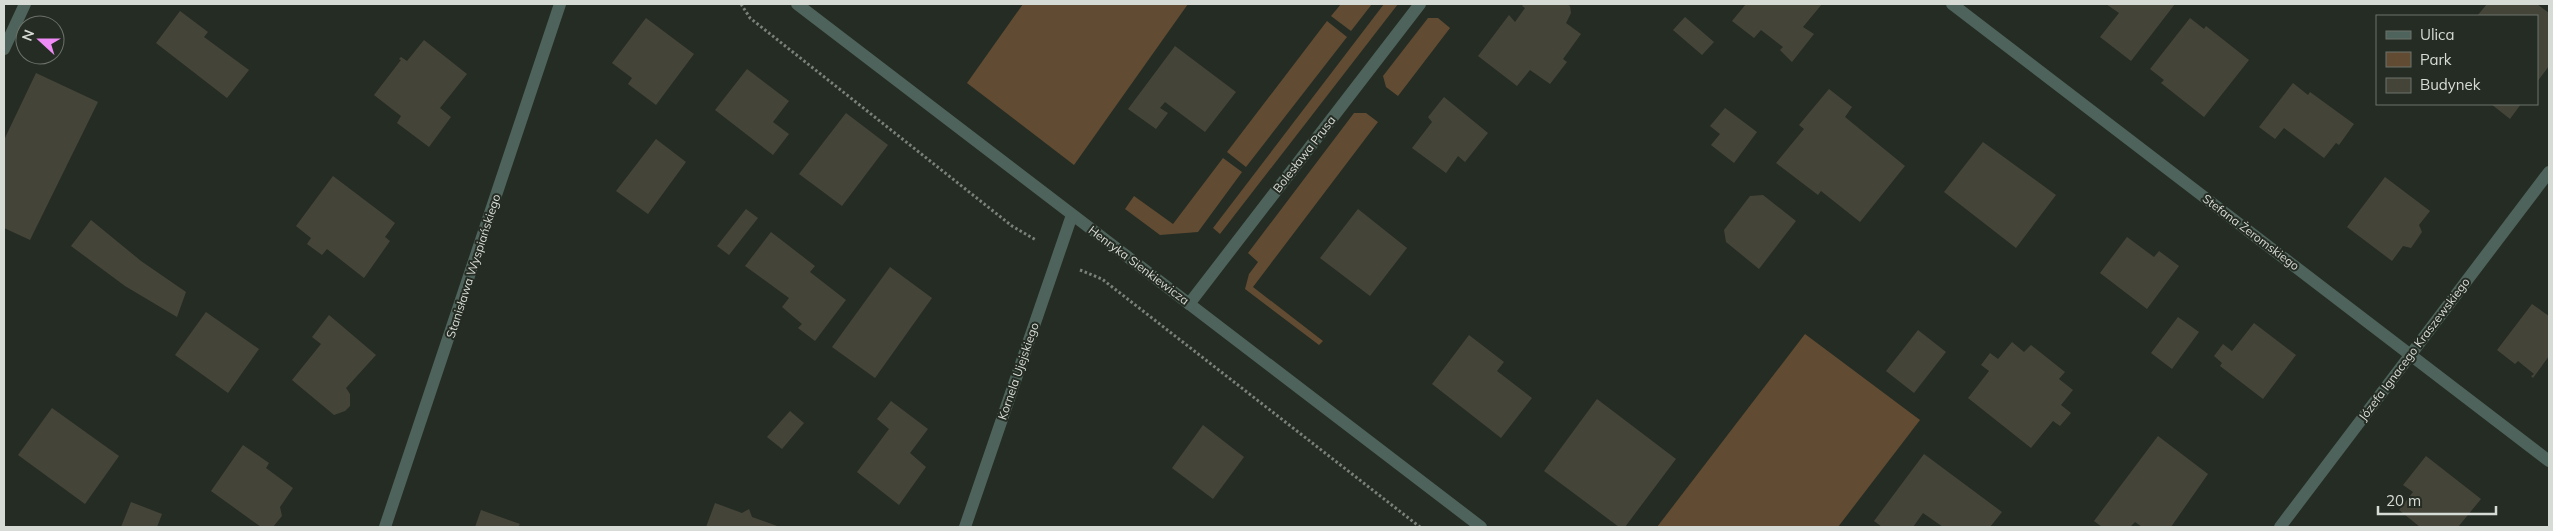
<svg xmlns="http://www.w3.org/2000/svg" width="2553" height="531" viewBox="0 0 2553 531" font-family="Mulish,sans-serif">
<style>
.green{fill:#614b33}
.building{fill:#454439}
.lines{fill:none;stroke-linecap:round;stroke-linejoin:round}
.path{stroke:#7b8179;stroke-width:3;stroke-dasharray:2.5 2.5;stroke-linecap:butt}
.minor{stroke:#4e635c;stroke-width:12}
.labels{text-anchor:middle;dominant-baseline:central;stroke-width:4;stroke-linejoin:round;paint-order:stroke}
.street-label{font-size:12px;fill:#d7dbd5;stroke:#252c23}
</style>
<rect width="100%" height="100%" fill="#252c23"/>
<g class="green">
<polygon points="1023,4 1188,4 1074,165 967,83"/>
<polygon points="1341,4 1372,4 1351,31 1331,16"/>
<polygon points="1384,4 1398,4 1220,234 1213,228"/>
<polygon points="1428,18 1438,18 1450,28 1398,96 1386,87 1383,76"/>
<polygon points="1327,21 1347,37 1246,167 1227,152"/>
<polygon points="1354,113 1366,113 1378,122 1253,287 1323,341 1319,345 1245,289 1249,274 1258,262 1248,253"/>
<polygon points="1223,158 1242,172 1198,232 1160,235 1125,209 1134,196 1173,224"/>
<polygon points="1805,334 1920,420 1838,527 1657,527"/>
</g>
<g class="building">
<polygon points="1524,4 1567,4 1570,6 1571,13 1566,23 1581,34 1563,59 1567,62 1550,84 1530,70 1517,86 1478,56 1509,15 1515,22 1525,8 1522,6"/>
<polygon points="1746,4 1822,4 1803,27 1814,34 1792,62 1780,50 1783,47 1761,30 1754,38 1732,21"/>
<polygon points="2106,4 2175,4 2131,61 2100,37 2119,13"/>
<polygon points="2487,4 2537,4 2549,13 2549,66 2537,82 2537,16 2477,16"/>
<polygon points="180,11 208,32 204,37 249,70 227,98 156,43"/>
<polygon points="1685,17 1714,42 1702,55 1673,30"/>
<polygon points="646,18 694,54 656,105 628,84 632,78 612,63"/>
<polygon points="2190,18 2204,29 2206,26 2249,60 2204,117 2161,83 2164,80 2150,69"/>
<polygon points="424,40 467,74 440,108 451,117 429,147 397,123 401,116 374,95 401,60 399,59 401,57 407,61"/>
<polygon points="1175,46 1236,92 1205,132 1165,102 1160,108 1168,113 1156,129 1128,109"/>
<polygon points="747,69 789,101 773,122 789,134 773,155 715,110"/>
<polygon points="36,73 98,102 30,240 4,228 4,140"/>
<polygon points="2293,83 2308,95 2310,92 2354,124 2339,145 2336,143 2324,158 2284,128 2275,139 2259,127"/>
<polygon points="1829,89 1852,107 1845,117 1905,166 1860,222 1821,191 1818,195 1776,163 1804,129 1799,125"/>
<polygon points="1444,97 1488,133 1465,162 1458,156 1446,173 1412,148 1432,122 1428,117"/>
<polygon points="2491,104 2521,104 2510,119"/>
<polygon points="1725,108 1757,132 1734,163 1711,145 1720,134 1710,126"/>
<polygon points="846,113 888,145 842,206 799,174"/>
<polygon points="656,139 686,162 648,214 616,191"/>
<polygon points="1983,142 2056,195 2016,248 1944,192"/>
<polygon points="333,176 395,223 385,237 390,241 364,278 327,249 322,255 307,244 311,238 296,226"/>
<polygon points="2385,177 2430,211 2419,225 2422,232 2411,248 2403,246 2392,261 2347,227"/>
<polygon points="1763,195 1796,221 1759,269 1726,242 1724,230 1750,196"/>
<polygon points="746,209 758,218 729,255 717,246"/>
<polygon points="1358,209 1407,248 1370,296 1320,258"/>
<polygon points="91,220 141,261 186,292 177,317 125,286 71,246"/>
<polygon points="771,232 815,266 810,272 846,300 815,341 798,328 802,324 782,307 789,298 745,266"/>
<polygon points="2127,237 2154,257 2159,251 2179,266 2147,309 2100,273"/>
<polygon points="890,267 932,298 875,378 832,347"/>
<polygon points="2532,304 2549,316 2549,356 2533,378 2531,376 2534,374 2518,361 2515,364 2497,350"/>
<polygon points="206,312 259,349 228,393 175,355"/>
<polygon points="329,315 376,355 346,388 350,394 350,406 345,411 334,415 292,380 321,344 312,337"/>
<polygon points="2178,317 2199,332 2172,369 2151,353"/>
<polygon points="2254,323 2296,355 2263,399 2220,366 2222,363 2214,356 2223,344 2232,351"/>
<polygon points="1918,330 1946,352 1914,393 1886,371"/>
<polygon points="1469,335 1504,362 1497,371 1532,398 1501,438 1432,384"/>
<polygon points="2012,342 2024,352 2031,345 2065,372 2059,379 2073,390 2061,405 2071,413 2060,426 2053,421 2031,448 1968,398 1989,371 1981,365 1990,353 1998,359"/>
<polygon points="1597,399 1676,459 1625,527 1619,527 1544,471"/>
<polygon points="891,401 928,429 910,453 926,467 899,505 857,472 889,429 877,419"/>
<polygon points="52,408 119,456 85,504 18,455"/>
<polygon points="790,411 804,423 782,449 767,437"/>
<polygon points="1203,425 1244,457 1213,499 1172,468"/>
<polygon points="2158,436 2208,474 2171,527 2142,527 2135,522 2130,527 2102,527 2094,521"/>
<polygon points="243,445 269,463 266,468 293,488 280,507 282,516 273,527 261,527 211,491"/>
<polygon points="1924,454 2002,512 1990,527 1943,527 1923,513 1913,527 1882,527 1874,521"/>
<polygon points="2426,456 2481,499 2458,527 2420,527 2399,510 2413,492 2403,485"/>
<polygon points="131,502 162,514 157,527 121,527"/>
<polygon points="715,503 742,513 749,509 752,517 780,527 706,527"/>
<polygon points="481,510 520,524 518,527 475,527"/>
</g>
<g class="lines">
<g class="path">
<polyline points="741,4 750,18 1012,226 1036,240"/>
<polyline points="1080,270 1102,279 1420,527"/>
</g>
<g class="minor">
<polyline points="797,4 1481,527"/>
<polyline points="1952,4 2549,461"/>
<polyline points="4,49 25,4"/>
<polyline points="1189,304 1420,4"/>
<polyline points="385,527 560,4"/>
<polyline points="965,527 1072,215"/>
<polyline points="2280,527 2549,172"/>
</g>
</g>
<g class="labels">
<g class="street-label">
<text transform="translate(1304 154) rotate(-52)">Bolesława Prusa</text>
<text transform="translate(2251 232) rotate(37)">Stefana Żeromskiego</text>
<text transform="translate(1139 265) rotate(37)">Henryka Sienkiewicza</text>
<text transform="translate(473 266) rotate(-72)">Stanisława Wyspiańskiego</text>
<text transform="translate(2414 349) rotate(-53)">Józefa Ignacego Kraszewskiego</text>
<text transform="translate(1018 371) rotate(-71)">Kornela Ujejskiego</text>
</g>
</g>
<rect width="2553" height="531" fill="none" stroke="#d7dbd5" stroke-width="10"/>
<rect x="2376" y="15" width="162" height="90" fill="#252c23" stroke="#6c726a"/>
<rect x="2386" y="31" width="25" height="8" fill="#4e635c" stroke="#6c726a"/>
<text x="2420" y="40" font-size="15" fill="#d7dbd5">Ulica</text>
<rect x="2386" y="52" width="25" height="15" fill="#614b33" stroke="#6c726a"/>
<text x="2420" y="65" font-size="15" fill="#d7dbd5">Park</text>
<rect x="2386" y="78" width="25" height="15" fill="#454439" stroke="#6c726a"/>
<text x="2420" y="90" font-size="15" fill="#d7dbd5">Budynek</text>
<g transform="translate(40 40) rotate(291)"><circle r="24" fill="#252c23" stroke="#6c726a"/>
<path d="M0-4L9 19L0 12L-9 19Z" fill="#ef8bf6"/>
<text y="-8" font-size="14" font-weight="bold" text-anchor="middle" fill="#d7dbd5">N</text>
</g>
<path d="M2378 506v8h118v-8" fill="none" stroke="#d7dbd5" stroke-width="2.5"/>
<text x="2386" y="506" font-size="15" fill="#d7dbd5" stroke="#252c23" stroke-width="4" paint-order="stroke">20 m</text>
</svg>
